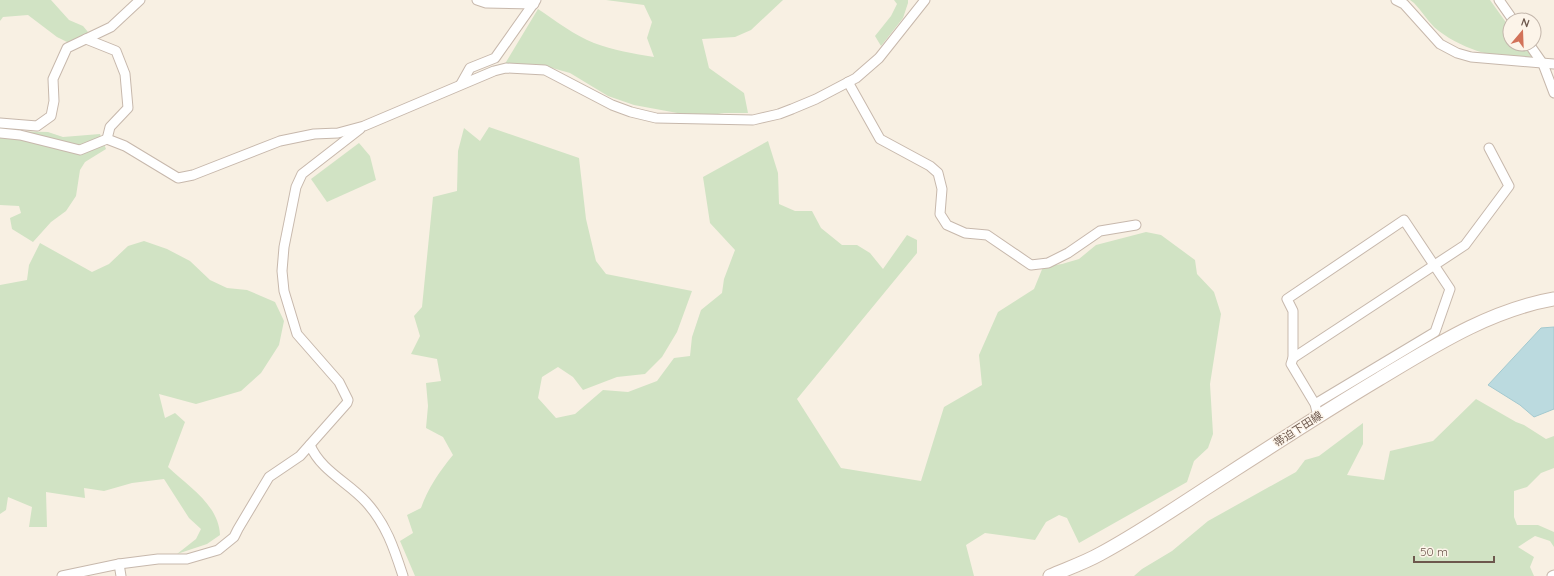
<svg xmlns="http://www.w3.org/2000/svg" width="1554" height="576" font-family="Quicksand,'Noto Sans JP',sans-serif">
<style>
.green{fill:#d1e3c4}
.water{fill:#bbdadf;stroke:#a3c9cf}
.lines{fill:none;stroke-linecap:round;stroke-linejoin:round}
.street-casing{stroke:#c7b8ac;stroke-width:11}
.secondary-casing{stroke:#ccbaac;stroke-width:15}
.street{stroke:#fff;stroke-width:9}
.secondary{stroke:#fff;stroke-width:13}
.labels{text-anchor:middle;stroke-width:3;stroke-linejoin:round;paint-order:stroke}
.street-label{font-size:11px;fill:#6d584d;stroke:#fcf4e9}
</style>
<rect width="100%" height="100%" fill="#f8f0e3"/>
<!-- green -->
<g class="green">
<path d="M 0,0 L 51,0 L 69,20 L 83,26 L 88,32 L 71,44 L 57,37 L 28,15 L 3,17 L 0,21 Z"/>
<path d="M 606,0 L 783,0 L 751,30 L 735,37 L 702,39 L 709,68 L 744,93 L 748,113 L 724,113 L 699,117 L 634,105 L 608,96 L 570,73 L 545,66 L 518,64 L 503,67 L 538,9 C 556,21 574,35 594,43 C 613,50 634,54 654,57 L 647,38 L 652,22 L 644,5 Z"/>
<path d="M 894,0 L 908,0 L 908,3 L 903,18 L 881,46 L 875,36 L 891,16 L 897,4 Z"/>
<path d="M 1410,0 L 1490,0 L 1510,28 L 1510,44 L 1522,44 L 1532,57 L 1526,62 C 1494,57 1459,49 1434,27 C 1427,20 1421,10 1414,3 Z"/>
<path d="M 489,127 L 579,158 L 586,219 L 596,261 L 606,274 L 692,291 L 677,332 L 662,357 L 645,374 L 617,377 L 583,390 L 573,377 L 558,367 L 542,377 L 538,398 L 556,418 L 575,414 L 603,390 L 628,392 L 657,381 L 674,358 L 690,356 L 692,337 L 701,310 L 722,293 L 724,279 L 735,250 L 710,223 L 703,177 L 768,141 L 778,173 L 779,204 L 795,211 L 812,211 L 821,228 L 842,245 L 857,245 L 870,253 L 883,269 L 907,235 L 917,240 L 917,253 L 797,399 L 841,468 L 921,481 L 944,407 L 982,385 L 979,355 L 998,312 L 1034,289 L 1043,267 L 1062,264 L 1079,259 L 1096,245 L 1146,232 L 1161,235 L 1195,260 L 1197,274 L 1214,292 L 1221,314 L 1210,384 L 1213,434 L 1208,448 L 1194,461 L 1187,482 L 1079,543 L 1067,518 L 1059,515 L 1046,522 L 1035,540 L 985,533 L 966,545 L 974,576 L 415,576 L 400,541 L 413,533 L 407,515 L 421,508 C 428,488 439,472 453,455 L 443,437 L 426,428 L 428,406 L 426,383 L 441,381 L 437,359 L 411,354 L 420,336 L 414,316 L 422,307 L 433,197 L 457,191 L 458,151 L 464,128 L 480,141 Z"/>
<path d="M 11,131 L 48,132 L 63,137 L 100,134 L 106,149 L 85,162 L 80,170 L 76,196 L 66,211 L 51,222 L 33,242 L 12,229 L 10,218 L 21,213 L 19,206 L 0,205 L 0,132 Z"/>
<path d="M 359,143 L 370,156 L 376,180 L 327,202 L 311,179 Z"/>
<path d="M 144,241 L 167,249 L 190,261 L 210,280 L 227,288 L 247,290 L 275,302 L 284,321 L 279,345 L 261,373 L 241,391 L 196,404 L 159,394 L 165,418 L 175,413 L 185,422 L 168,467 C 188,486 219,505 220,535 L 207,544 L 177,554 L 196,539 L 201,529 L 189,518 L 164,479 L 132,483 L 104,491 L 84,488 L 85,498 L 46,492 L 47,527 L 29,527 L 32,507 L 8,497 L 6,510 L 0,514 L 0,285 L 27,280 L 29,265 L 40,243 L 92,272 L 109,264 L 128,246 Z"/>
<path d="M 1476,399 L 1516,422 L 1524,425 L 1546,439 L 1554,436 L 1554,468 L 1541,473 L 1527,487 L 1514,491 L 1514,517 L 1517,525 L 1538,525 L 1554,532 L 1554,547 L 1550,541 L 1535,536 L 1518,547 L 1534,557 L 1530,567 L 1534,576 L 1134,576 L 1142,569 L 1172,551 L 1208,521 L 1296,472 L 1305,460 L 1319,456 L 1363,423 L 1363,444 L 1347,475 L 1384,480 L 1390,451 L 1433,441 Z"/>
</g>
<!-- water -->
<path class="water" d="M 1554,327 L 1554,409 L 1534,417 L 1520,405 L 1488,385 L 1541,328 Z"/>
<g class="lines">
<defs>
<g id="street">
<path d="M 477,0 L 486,3 L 534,4"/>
<path d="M 1396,0 L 1404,4 L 1440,44 L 1457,53 L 1471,57 L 1554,64"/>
<path d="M 1499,0 L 1513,20"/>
<path d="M 86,39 L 116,51 L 125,74 L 128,108 L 110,127 L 107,139"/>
<path d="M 1529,44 L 1543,64 L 1554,93"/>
<path d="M 848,82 L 880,139 L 930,166 L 938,173 L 942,189 L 940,214 L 947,225 L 965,233 L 987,235 L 1031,265 L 1048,263 L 1068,253 L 1100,231 L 1136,225"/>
<path d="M 461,84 L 470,68 L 495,58 L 536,0"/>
<path d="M 0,123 L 37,126 L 51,116 L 54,101 L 53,79 L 67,48 L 111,27 L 140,0"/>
<path d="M 0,133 L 20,135 L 80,150 L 107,139 L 125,146 L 178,178 L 193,175 L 280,141 L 314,134 L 338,133 L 364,126 L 494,71 L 506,68 L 545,70 L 612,105 L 631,112 L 656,118 L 753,120 L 779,114 L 792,109 L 816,99 L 856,78 L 879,58 L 925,0"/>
<path d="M 1293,358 L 1465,245 L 1509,186 L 1489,148"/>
<path d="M 1315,404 L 1435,332 L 1450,289 L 1404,220 L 1287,299 L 1293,311 L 1293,358 L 1291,364 L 1315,404 L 1318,416"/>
<path d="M 310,445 C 321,471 348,482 366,502 C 386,524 394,548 403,576"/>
<path d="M 119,564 L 121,576"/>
<path d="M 62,576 L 119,564 L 158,559 L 187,559 L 218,550 L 234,537 L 238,529 L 269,477 L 300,456 L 347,403 L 348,400 L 339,382 L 297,334 L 284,291 L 282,271 L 284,247 L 296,187 L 302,174 L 360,129"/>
<path d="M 1552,576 L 1554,575"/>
</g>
<path id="secondary" d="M 1050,576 C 1066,569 1084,563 1100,554 C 1143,531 1184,502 1225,476 C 1276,443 1327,410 1379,379 C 1434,346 1490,310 1554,299"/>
</defs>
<!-- street casing -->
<use href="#street" class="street-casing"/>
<!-- secondary casing -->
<use href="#secondary" class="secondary-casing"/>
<!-- street -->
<use href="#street" class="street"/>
<!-- secondary -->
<use href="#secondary" class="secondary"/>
</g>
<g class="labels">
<!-- street labels -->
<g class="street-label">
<text transform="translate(1298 429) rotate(-33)" y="4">帯迫下田線</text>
</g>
</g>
<!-- north arrow -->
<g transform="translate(1522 32) rotate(19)"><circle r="19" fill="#fcf4e9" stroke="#c3b6ab"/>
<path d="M0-3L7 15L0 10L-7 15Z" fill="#d27259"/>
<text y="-6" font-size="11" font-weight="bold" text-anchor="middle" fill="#6d584d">N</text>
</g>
<!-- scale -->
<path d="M1414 556v6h80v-6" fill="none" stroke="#6d584d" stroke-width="2"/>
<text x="1420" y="556" font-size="12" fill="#6d584d" stroke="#fcf4e9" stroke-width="3" paint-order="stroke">50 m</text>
</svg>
